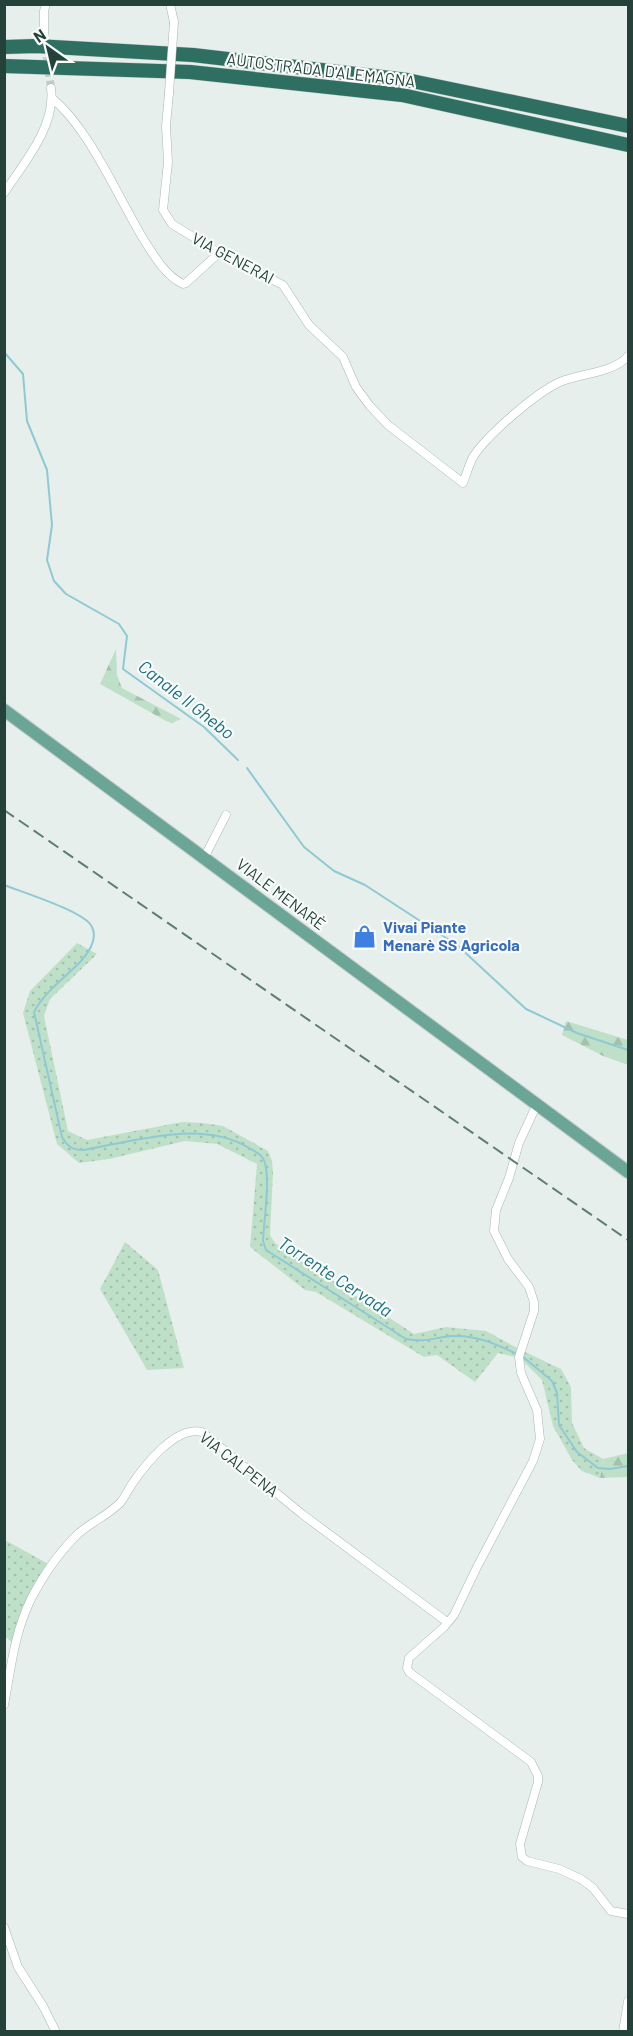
<svg xmlns="http://www.w3.org/2000/svg" width="633" height="2036" font-family="Barlow,sans-serif">
<style>
.grass{fill:url(#grass-dots)}
.forest{fill:url(#forest-firs)}
.lines{fill:none;stroke-linecap:round;stroke-linejoin:round}
.stream{stroke:#8ec9d4;stroke-width:2}
.street-tunnel{stroke:#bfccc8;stroke-width:8;stroke-dasharray:8 4;stroke-linecap:butt}
.street-casing{stroke:#a8b8b2;stroke-width:9}
.primary-casing{stroke:#c2cac8;stroke-width:14}
.highway-casing{stroke:#c2cac8;stroke-width:15}
.street{stroke:#fff;stroke-width:8}
.primary{stroke:#6aa596;stroke-width:12}
.highway{stroke:#2f6f62;stroke-width:14}
.rail{stroke:#5f7d75;stroke-width:2;stroke-dasharray:12 6;stroke-linecap:butt}
.street-bridge-casing{stroke:#a8b8b2;stroke-width:9;stroke-linecap:butt}
.street-bridge{stroke:#fff;stroke-width:8}
.labels{text-anchor:middle;stroke-width:4.5;stroke-linejoin:round;paint-order:stroke}
.street-label{font-size:16px;fill:#24423a;stroke:#f7fbf9}
.shop-label{font-size:16px;font-weight:bold;fill:#366cbe;stroke:#f7fbf9;text-anchor:start}
.water-label{font-size:18px;font-style:italic;fill:#1c6f80;stroke:#f7fbf9}
</style>
<defs>
<pattern id="grass-dots" width="8" height="8" patternUnits="userSpaceOnUse" patternTransform="scale(1.5)"><rect width="8" height="8" fill="#bfe0c8"/><path d="M2 2h.1M6 6h.1" fill="none" stroke="#a4c1ad" stroke-width="1.8" stroke-linecap="round"/></pattern>
<pattern id="forest-firs" width="22" height="20" patternUnits="userSpaceOnUse" patternTransform="scale(1.5)"><rect width="22" height="20" fill="#bfe0c8"/><path d="M5 1l3.5 6h-7zM16 11l3.5 6h-7z" fill="#a4c1ad"/></pattern>
</defs>
<rect width="100%" height="100%" fill="#e6efeb"/>
<!-- grass -->
<g class="grass">
<path d="M 77,943 L 97,954 L 50,999 L 44,1016 L 68,1131 L 87,1140 L 182,1122 L 203,1123 L 223,1126 L 268,1151 L 272,1161 L 273,1172 L 270,1235 L 275,1243 L 414,1334 L 446,1327 L 486,1331 L 521,1350 L 561,1369 L 571,1387 L 572,1423 L 584,1448 L 603,1459 L 600,1478 L 582,1471 L 572,1460 L 553,1426 L 542,1380 L 520,1358 L 498,1353 L 475,1382 L 437,1355 L 424,1357 L 316,1292 L 305,1290 L 250,1247 L 257,1164 L 217,1144 L 185,1141 L 109,1159 L 79,1163 L 57,1144 L 23,1013 L 30,991 Z"/>
<path d="M 125,1242 L 158,1270 L 184,1368 L 147,1370 L 100,1289 Z"/>
<path d="M 5,1540 L 52,1566 L 43,1578 L 14,1643 L 5,1637 Z"/>
</g>
<!-- forest -->
<g class="forest">
<path d="M 116,649 L 117,675 L 122,688 L 181,719 L 172,723 L 166,721 L 100,684 Z"/>
<path d="M 566,1021 L 628,1040 L 628,1065 L 603,1056 L 562,1035 Z"/>
<path d="M 628,1453 L 628,1477 L 600,1478 L 603,1459 Z"/>
</g>
<g class="lines">
<!-- stream -->
<g class="stream">
<path d="M 4,352 L 23,374 L 27,421 L 47,470 L 52,525 L 47,560 L 54,581 L 66,594 L 119,624 L 127,636 L 123,669 L 204,727 L 238,760"/>
<path d="M 247,768 L 304,847 L 334,871 L 365,885 L 457,945 L 526,1009 L 577,1033 L 628,1050"/>
<path d="M 4,885 C 22,892 86,912 92,927 C 98,939 89,952 81,961 C 65,978 45,991 34,1012 L 62,1137 C 68,1147 72,1150 84,1150 C 135,1141 202,1119 249,1148 C 256,1152 263,1155 265,1163 C 270,1182 264,1220 263,1241 L 266,1250 L 406,1339 C 427,1343 434,1337 453,1336 C 476,1335 496,1344 517,1354"/>
<path d="M 522,1356 L 552,1381 L 557,1393 L 559,1425 L 577,1452 L 598,1468 L 610,1469 L 628,1466"/>
</g>
<!-- street-tunnel -->
<path class="street-tunnel" d="M 45,45 L 51,88"/>
<defs>
<g id="street">
<path d="M 170,4 L 174,22"/>
<path d="M 44,34 L 44,11 L 46,4"/>
<path d="M 169,93 L 166,126 L 168,162 L 163,210 L 172,224 L 219,253 L 283,285 L 309,325 L 343,357 L 356,387 L 370,406 L 388,425 L 463,483 C 466,475 469,465 473,457 C 487,435 537,392 560,382 C 581,373 614,373 628,356"/>
<path d="M 52,98 C 91,131 117,196 144,240 C 154,256 166,276 183,284 L 186,283 L 219,253"/>
<path d="M 4,193 C 24,163 56,126 51,88"/>
<path d="M 204,858 L 226,815"/>
<path d="M 537,1104 L 519,1143 L 509,1178 L 496,1210 L 494,1231 L 508,1259 L 529,1287 L 534,1302 L 534,1311 L 519,1357 L 521,1373 L 537,1410 L 540,1439 L 533,1461 L 477,1567 L 454,1615 L 444,1627 L 409,1658 L 407,1668 L 409,1672 L 531,1762 L 538,1776 L 538,1782 L 520,1844 L 522,1857 L 527,1861 L 559,1869 L 581,1879 L 593,1888 L 611,1911 L 628,1914"/>
<path d="M 4,1705 C 11,1668 14,1634 31,1599 C 43,1576 60,1551 79,1533 C 92,1522 108,1515 120,1503 C 125,1497 128,1490 132,1484 C 145,1465 176,1425 202,1432 L 302,1514 L 447,1622"/>
<path d="M 4,1927 L 18,1967 L 43,2006 L 56,2032"/>
<path d="M 623,2032 L 628,2001"/>
</g>
<path id="primary" d="M 4,710 L 628,1172"/>
<g id="highway">
<path d="M 4,47 L 36,46 L 193,55 L 407,80 L 628,126"/>
<path d="M 4,66 L 190,72 L 402,95 L 628,145"/>
</g>
</defs>
<!-- street casing -->
<use href="#street" class="street-casing"/>
<!-- primary casing -->
<use href="#primary" class="primary-casing"/>
<!-- highway casing -->
<use href="#highway" class="highway-casing"/>
<!-- street -->
<use href="#street" class="street"/>
<!-- primary -->
<use href="#primary" class="primary"/>
<!-- highway -->
<use href="#highway" class="highway"/>
<!-- rail -->
<path class="rail" d="M 4,810 L 628,1240"/>
<defs>
<path id="street-bridge" d="M 169,93 L 174,22"/>
</defs>
<!-- street-bridge casing -->
<use href="#street-bridge" class="street-bridge-casing"/>
<!-- street-bridge -->
<use href="#street-bridge" class="street-bridge"/>
</g>
<!-- icons -->
<defs>
<symbol id="shop-bare" viewBox="-9 -9 18 18"><path d="M-5-2.5h2.3a2.7 3.5 0 0 1 5.4 0H5L5.5 6h-11ZM-1.5-2.5h3a1.5 2.3 0 0 0-3 0Z" fill="#3f7fe0" stroke="#f7fbf9" stroke-width="2.5" paint-order="stroke"/></symbol>
</defs>
<g fill-rule="evenodd">
<use href="#shop-bare" x="348" y="920" width="33" height="33"/>
</g>
<g class="labels">
<!-- street labels -->
<g class="street-label">
<text transform="translate(321 70) rotate(7)" y="6">AUTOSTRADA D'ALEMAGNA</text>
<text transform="translate(233 258) rotate(28)" y="6">VIA GENERAI</text>
<text transform="translate(281 894) rotate(37)" y="6">VIALE MENARÈ</text>
<text transform="translate(239 1464) rotate(38)" y="6">VIA CALPENA</text>
</g>
<!-- shop labels -->
<g class="shop-label">
<text x="383" y="933">Vivai Piante<tspan x="383" dy="18">Menarè SS Agricola</tspan></text>
</g>
<!-- water labels -->
<g class="water-label">
<text transform="translate(186 700) rotate(38)" y="6">Canale Il Ghebo</text>
<text transform="translate(335 1277) rotate(33)" y="6">Torrente Cervada</text>
</g>
</g>
<!-- border -->
<rect width="633" height="2036" fill="none" stroke="#24423a" stroke-width="12"/>
<!-- north arrow -->
<g transform="translate(48 48) rotate(326)" stroke="#f7fbf9" stroke-width="4.5" paint-order="stroke">
<path d="M0-4.5L10 22L0 15L-10 22Z" fill="#24423a"/>
<text y="-9" font-size="16" font-weight="bold" text-anchor="middle" fill="#24423a">N</text>
</g>
</svg>
